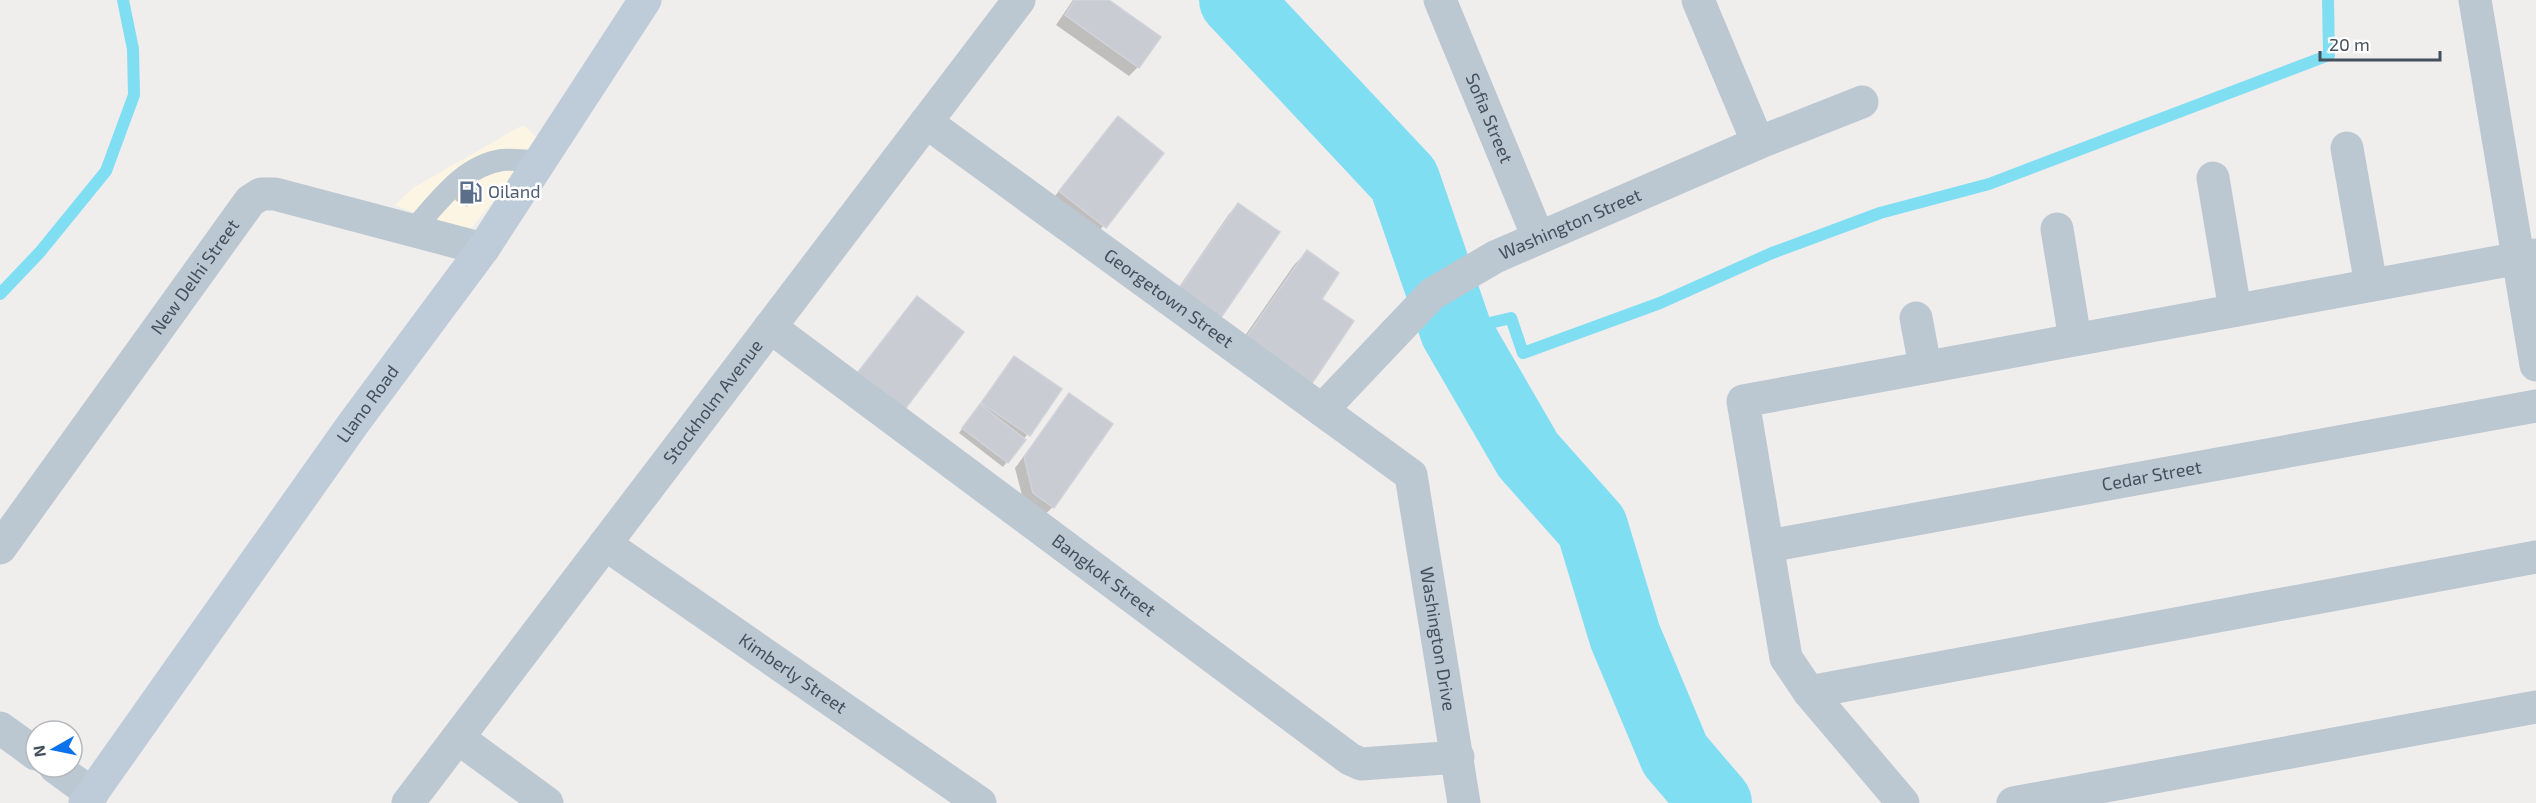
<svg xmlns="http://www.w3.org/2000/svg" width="2536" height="803" font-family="'Exo 2',sans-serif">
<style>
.commercial{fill:#fdf5e3}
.shadow{fill:#0003}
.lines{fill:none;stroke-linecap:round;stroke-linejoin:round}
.stream{stroke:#80def3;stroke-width:12}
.river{stroke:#80def3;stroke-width:72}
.building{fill:#c9ccd2;stroke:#d0d3d9;stroke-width:1.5}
.lane{stroke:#bcc8d1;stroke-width:22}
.street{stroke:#bcc8d1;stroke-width:33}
.secondary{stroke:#becbd8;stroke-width:33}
.labels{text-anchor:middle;stroke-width:5;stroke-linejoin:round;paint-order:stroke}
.street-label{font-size:18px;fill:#44515c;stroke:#fff}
.service-label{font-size:18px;fill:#4e5e75;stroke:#fff;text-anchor:start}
</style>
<rect width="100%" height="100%" fill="#f0eded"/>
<!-- commercial -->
<path class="commercial" d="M 523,125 L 542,142 L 467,233 L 395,205 L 413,188 Z"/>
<!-- shadow -->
<g class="shadow">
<path d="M 1073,0 L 1106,0 L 1138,67 L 1129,76 L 1056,25 Z"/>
<path d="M 1109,128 L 1162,153 L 1095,236 L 1051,201 Z"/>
<path d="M 464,186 L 480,189 L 467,207 L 455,200 Z"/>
<path d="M 1238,205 L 1206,333 L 1166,306 L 1229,214 Z"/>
<path d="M 1307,252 L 1337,273 L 1233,353 L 1294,265 Z"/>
<path d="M 1014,358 L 1060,390 L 1003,467 L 959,433 Z"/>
<path d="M 1069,395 L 1053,507 L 1043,516 L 1024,503 L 1015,468 Z"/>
</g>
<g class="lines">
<!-- stream -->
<g class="stream">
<path d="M 0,294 L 40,252 L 106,171 L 134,95 L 133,49 L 123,0"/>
<path d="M 1456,331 L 1511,318 L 1523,353 L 1660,303 L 1772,253 L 1880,213 L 1989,184 L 2329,55 L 2328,0"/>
</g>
<!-- river -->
<path class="river" d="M 1235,0 L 1404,180 L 1456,331 L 1528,455 L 1592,527 L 1625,636 L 1675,755 L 1716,803"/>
</g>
<!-- building -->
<g class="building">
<path d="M 1075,0 L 1109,0 L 1161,37 L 1139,68 L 1065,15 Z"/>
<path d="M 1118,116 L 1164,153 L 1106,228 L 1059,191 Z"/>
<path d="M 468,179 L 482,188 L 473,203 L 458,195 Z"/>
<path d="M 1238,203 L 1280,232 L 1216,325 L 1174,296 Z"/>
<path d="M 1307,250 L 1339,273 L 1322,299 L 1354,321 L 1311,385 L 1245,339 Z"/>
<path d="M 917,296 L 964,332 L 905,409 L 858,372 Z"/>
<path d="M 1014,356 L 1062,389 L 1030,436 L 981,403 Z"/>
<path d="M 1069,393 L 1113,424 L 1054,508 L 1033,493 L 1024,457 Z"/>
<path d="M 980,404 L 1026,440 L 1008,463 L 962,428 Z"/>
</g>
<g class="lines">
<!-- lane -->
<path class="lane" d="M 412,231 C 438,203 462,166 502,160 C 514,159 528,161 540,161"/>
<!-- street -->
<g class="street">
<path id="s1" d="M 1440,0 L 1538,237"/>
<path d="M 1698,0 L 1758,143"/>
<path d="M 2475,0 L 2536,365"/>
<path id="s2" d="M 926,122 L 1411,475 L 1464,803"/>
<path d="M 2347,148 L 2371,285"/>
<path d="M 2213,178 L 2235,310"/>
<path d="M 2057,229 L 2075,339"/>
<path d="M 1916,318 L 1925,366"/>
<path id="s3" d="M 770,327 L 1350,759 L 1361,764 L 1458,757"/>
<path id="s4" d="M 1322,410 L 1432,294 L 1495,257 L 1758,143 L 1862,102"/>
<path id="s5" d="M 605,544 L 980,803"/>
<path id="s6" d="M 1768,546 L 2536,406"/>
<path id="s7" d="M 0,548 L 250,201 L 261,194 L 275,194 L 483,249"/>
<path d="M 1809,692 L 2536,557"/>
<path d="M 0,728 L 36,754"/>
<path d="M 458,738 L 547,803"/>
<path d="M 55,767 L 92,794"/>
<path id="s8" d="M 408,803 L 1019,0"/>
<path d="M 1903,803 L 1809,692 L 1786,658 L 1743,401 L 2536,255"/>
<path d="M 2013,803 L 2536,707"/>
</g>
<!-- secondary -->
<path class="secondary" id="s9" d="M 85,803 L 353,424 L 483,249 L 645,0"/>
</g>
<!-- icons -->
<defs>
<symbol id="fuel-bare" viewBox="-9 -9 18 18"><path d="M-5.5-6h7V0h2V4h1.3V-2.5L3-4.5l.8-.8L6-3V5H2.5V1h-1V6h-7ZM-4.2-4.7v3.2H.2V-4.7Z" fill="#5c6f8a" stroke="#fff" stroke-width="2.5" paint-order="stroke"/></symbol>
</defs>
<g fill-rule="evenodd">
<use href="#fuel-bare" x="454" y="176" width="33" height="33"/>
</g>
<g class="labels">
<!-- street labels -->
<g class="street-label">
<text dy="6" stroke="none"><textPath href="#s1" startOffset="128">Sofia Street</textPath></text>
<text dy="6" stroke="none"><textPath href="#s4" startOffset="315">Washington Street</textPath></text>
<text dy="6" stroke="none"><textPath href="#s7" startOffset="334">New Delhi Street</textPath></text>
<text dy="6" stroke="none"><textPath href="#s2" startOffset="300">Georgetown Street</textPath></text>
<text dy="6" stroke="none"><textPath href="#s8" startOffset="504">Stockholm Avenue</textPath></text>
<text dy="6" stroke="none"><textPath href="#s9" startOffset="489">Llano Road</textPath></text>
<text dy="6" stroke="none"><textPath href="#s6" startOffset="390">Cedar Street</textPath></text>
<text dy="6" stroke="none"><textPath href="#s3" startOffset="416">Bangkok Street</textPath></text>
<text dy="6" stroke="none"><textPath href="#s2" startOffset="766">Washington Drive</textPath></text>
<text dy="6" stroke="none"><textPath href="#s5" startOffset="228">Kimberly Street</textPath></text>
</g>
<!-- service labels -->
<g class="service-label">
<text x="488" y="198">Oiland</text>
</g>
</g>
<!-- north arrow -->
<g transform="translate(54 749) rotate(261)"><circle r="28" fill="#ffffff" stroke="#b4b9be" stroke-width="1.5"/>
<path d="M0-4.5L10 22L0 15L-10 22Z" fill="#0a72ed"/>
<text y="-9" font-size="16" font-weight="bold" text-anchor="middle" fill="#44515c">N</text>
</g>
<!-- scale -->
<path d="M2320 51v9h120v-9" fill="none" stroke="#44515c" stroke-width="3"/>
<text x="2329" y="51" font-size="18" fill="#44515c" stroke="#ffffff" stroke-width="4.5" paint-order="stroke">20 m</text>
</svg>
